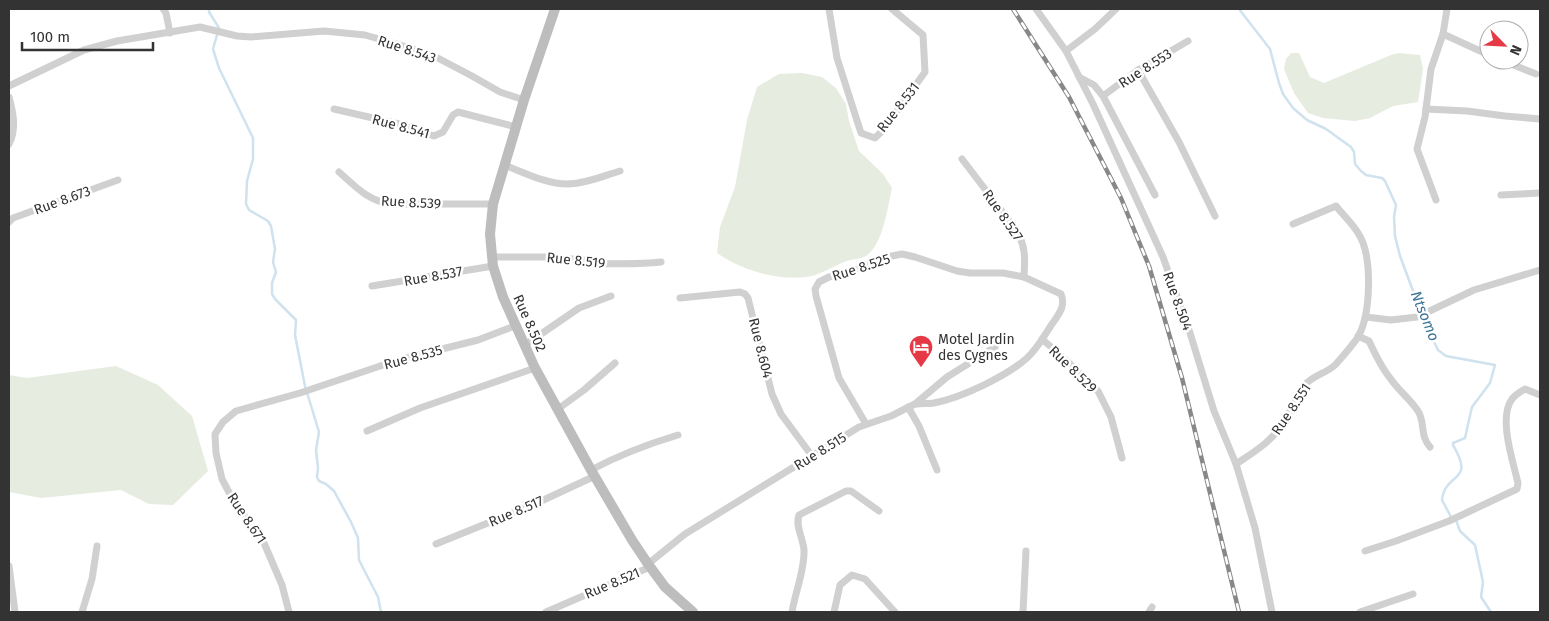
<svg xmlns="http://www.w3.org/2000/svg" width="1549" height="621" font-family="'Fira Sans',sans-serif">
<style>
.green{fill:#e6ecdf}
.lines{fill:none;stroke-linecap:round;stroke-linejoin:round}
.stream{stroke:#cfe2ee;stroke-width:2.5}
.minor{stroke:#d0d0d0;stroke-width:7}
.secondary{stroke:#bdbdbd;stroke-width:10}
.rail-casing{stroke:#888;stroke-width:4.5}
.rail{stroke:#fff;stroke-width:2.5;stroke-dasharray:8;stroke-linecap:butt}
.labels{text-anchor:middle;stroke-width:5;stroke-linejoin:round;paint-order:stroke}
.street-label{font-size:14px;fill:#333;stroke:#fff}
.poi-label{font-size:14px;fill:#333;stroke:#fff;text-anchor:start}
.water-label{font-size:15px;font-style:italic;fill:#3f7597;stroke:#fff}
</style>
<rect width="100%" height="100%" fill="#fff"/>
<!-- green -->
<g class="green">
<path d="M 1291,53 L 1299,53 L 1310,77 L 1324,83 L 1391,55 L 1399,53 L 1420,55 L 1423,69 L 1418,102 L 1393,106 L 1370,118 L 1355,121 L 1323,118 L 1308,113 L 1294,93 L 1284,69 L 1286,59 Z"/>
<path d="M 802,73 L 822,77 L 836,88 L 846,104 L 849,121 L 859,151 L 883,174 L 892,188 C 888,206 883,245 866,256 C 861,259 851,259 844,262 C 834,266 823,273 812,276 C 780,282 743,271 717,253 L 720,227 L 735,187 L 747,120 L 757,87 L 779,74 Z"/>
<path d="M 116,366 L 158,385 L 192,416 L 208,471 L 173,505 L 149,504 L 121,490 L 41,498 L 9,492 L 9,375 L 27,378 Z"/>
</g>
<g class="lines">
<!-- stream -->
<g class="stream">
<path d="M 209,9 L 209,12 L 219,28 L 213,49 L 219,68 L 253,138 L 253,159 L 247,181 L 246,204 L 249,210 L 268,221 L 271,226 L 275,249 L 273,262 L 276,272 L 272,283 L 272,294 L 275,299 L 296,320 L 295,335 L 305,386 L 319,432 L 316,450 L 318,468 L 317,477 L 319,481 L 326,484 L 334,491 L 351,522 L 358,538 L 359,560 L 378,597 L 381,612"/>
<path d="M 1239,9 L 1270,49 L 1279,83 L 1283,94 L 1293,108 L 1307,120 L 1326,129 L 1351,147 L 1354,152 L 1355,164 L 1361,171 L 1366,175 L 1382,178 L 1385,181 L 1396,205 L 1394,217 L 1395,236 L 1400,256 L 1425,323 L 1438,350 L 1446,356 L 1495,365 L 1490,383 L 1472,407 L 1465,438 L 1453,443 L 1453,445 C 1476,484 1445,471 1442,500 L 1451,517"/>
<path d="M 1456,520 L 1460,531 L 1475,545 L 1483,582 L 1481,597 L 1491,612"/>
</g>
<!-- minor -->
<g class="minor">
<path d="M 163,9 L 166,13 L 170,33"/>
<path d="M 829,9 L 837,58 L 861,133 L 875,138 L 884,129 L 925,72 L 923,35 L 892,9"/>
<path d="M 1036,9 L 1066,51 L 1093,104 L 1163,257 L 1190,333 L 1214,411 L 1236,464 L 1255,528 L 1272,612"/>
<path d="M 1447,9 L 1443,34 L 1489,55"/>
<path d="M 1066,51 L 1095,29 L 1116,9"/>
<path d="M 1501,60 L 1536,74"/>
<path d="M 1138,70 L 1179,142 L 1215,216"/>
<path d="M 1079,77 L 1094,85 L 1103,96 L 1155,195"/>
<path d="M 9,86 L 84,50 L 117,41 L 200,27 L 237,36 L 251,37 L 324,31 L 365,35 L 400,45 L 434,56 L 472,76 L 500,92 L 524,100"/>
<path d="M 1103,96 L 1138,70 L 1188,41"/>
<path d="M 9,97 C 13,112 17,129 9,144"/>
<path d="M 334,109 L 399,124 L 434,136 L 443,132 L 453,115 L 458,112 L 516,127"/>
<path d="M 1426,109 L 1467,111 L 1505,116 L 1540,119"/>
<path d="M 962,159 L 1017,231 C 1026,248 1025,258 1024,277"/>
<path d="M 504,165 C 523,172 546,184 567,184 C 585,184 603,176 620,171"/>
<path d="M 339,172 C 356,187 367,200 390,204 L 493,204"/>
<path d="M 1501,195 L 1540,193"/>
<path d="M 1436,200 L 1417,149 L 1425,117 L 1431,69 L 1443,34"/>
<path d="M 9,222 L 13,218 L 118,180"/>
<path d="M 491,257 L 547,257 L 585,260 L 589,264 C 613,263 637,265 661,262"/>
<path d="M 372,286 L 493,266"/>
<path d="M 680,298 L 740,292 L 745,294 L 748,298 L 772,394 L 781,414 L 812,456"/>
<path d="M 1366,317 L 1391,320 L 1417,317 L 1474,290 L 1540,270"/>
<path d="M 1358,336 L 1369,341 C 1375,354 1381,367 1390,378 C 1398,390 1410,399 1418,411 C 1425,421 1420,437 1430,447"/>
<path d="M 1042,339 L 1068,362 L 1098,391 L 1111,417 L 1122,458"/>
<path d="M 525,345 L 579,308 L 611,296"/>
<path d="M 908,407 L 919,426 L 937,470"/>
<path d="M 558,409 L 584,390 L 615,363"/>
<path d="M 866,424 L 839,378 L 816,296 L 815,289 L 819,282 L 829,277 L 853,271 L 887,257 L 902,254 L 915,257 L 957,271 L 970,273 L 1003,273 L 1024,277 L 1061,294 C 1066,306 1059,314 1052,324 C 1044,336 1037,349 1027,358 C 1007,376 961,398 934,403 C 928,404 921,403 915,404"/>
<path d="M 367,431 L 420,408 L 535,368"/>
<path d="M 1236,464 C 1254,452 1273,441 1284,421 C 1292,410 1296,396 1305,385 C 1313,375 1328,373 1336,364 C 1344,355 1352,346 1358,337 C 1371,314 1373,255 1358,233 C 1352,223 1343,215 1336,206 L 1293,224"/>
<path d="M 591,470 C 619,455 648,444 678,435"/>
<path d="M 436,544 L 537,503 L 595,476"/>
<path d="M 1365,551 L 1396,541 L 1449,521 L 1517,489 L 1518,483 C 1513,461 1498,418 1512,399 C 1516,394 1520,392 1525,389 L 1540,395"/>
<path d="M 648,564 L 685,534 L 859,427 L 891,416 L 915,404 L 947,377 L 995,347"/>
<path d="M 9,566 L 15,612"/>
<path d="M 82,612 L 92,579 L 97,546"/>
<path d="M 289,612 L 282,585 L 264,543 L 232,498 L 222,479 L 216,453 L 215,434 L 223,422 L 236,411 L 300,393 L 398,360 L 478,340 L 517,325"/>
<path d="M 546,612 L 650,567"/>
<path d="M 792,612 C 795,593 805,569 804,550 C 803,538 795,526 799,515 L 846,491 L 851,491 L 879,511"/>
<path d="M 834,612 L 840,585 L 852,575 L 865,579 L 895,612"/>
<path d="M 1023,612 L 1026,551"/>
<path d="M 1149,612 L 1152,607"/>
<path d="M 1360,612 L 1413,594"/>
</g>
<!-- secondary -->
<path class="secondary" d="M 555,9 L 524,100 L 493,204 L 490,234 L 493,266 L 503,297 L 535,368 L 591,470 L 632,540 L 648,564 L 665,587 L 693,612"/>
<defs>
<path id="rail" d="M 1013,9 L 1069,97 L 1121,198 L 1149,266 L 1182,378 L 1239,612"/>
</defs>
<!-- rail casing -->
<use href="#rail" class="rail-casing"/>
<!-- rail -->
<use href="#rail" class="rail"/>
</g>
<!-- icons -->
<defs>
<symbol id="hotel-pin" viewBox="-11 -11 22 30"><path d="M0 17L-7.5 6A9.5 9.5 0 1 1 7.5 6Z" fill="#e63946" stroke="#fff"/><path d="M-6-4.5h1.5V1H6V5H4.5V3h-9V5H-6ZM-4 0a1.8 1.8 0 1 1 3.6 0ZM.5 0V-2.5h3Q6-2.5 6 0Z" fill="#fff"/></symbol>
</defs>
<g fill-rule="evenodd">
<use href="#hotel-pin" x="907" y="333" width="28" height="38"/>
</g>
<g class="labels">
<!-- street labels -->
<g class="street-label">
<text transform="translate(407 49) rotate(18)" y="5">Rue 8.543</text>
<text transform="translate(1145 68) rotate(-33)" y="5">Rue 8.553</text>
<text transform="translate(898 107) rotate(-52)" y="5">Rue 8.531</text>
<text transform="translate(401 126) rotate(15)" y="5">Rue 8.541</text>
<text transform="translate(62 200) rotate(-20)" y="5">Rue 8.673</text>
<text transform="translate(411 202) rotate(3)" y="5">Rue 8.539</text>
<text transform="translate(1003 215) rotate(55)" y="5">Rue 8.527</text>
<text transform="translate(576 260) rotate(6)" y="5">Rue 8.519</text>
<text transform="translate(861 267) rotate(-18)" y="5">Rue 8.525</text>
<text transform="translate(433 276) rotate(-10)" y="5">Rue 8.537</text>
<text transform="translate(1178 301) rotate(70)" y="5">Rue 8.504</text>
<text transform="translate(530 323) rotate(66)" y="5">Rue 8.502</text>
<text transform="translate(761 348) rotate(76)" y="5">Rue 8.604</text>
<text transform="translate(413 357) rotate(-15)" y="5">Rue 8.535</text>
<text transform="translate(1073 369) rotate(44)" y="5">Rue 8.529</text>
<text transform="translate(1291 409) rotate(-56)" y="5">Rue 8.551</text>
<text transform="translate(820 451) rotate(-32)" y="5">Rue 8.515</text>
<text transform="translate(516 511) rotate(-23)" y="5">Rue 8.517</text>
<text transform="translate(247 518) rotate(56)" y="5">Rue 8.671</text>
<text transform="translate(612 583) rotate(-23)" y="5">Rue 8.521</text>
</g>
<!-- poi labels -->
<g class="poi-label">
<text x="938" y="344">Motel Jardin<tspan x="938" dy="16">des Cygnes</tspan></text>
</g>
<!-- water labels -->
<g class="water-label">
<text transform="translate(1425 316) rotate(68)" y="5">Ntsomo</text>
</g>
</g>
<!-- border -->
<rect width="1549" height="621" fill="none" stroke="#333333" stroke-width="20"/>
<!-- north arrow -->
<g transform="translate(1504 45) rotate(114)"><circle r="24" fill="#ffffff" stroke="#adadad"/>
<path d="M0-4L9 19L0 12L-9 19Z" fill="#e63946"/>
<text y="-8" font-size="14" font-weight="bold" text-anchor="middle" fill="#333333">N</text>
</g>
<!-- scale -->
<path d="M22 42v8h131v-8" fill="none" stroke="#333333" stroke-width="2.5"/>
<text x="30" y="42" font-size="15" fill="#333333" stroke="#ffffff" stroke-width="4" paint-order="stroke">100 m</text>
</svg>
